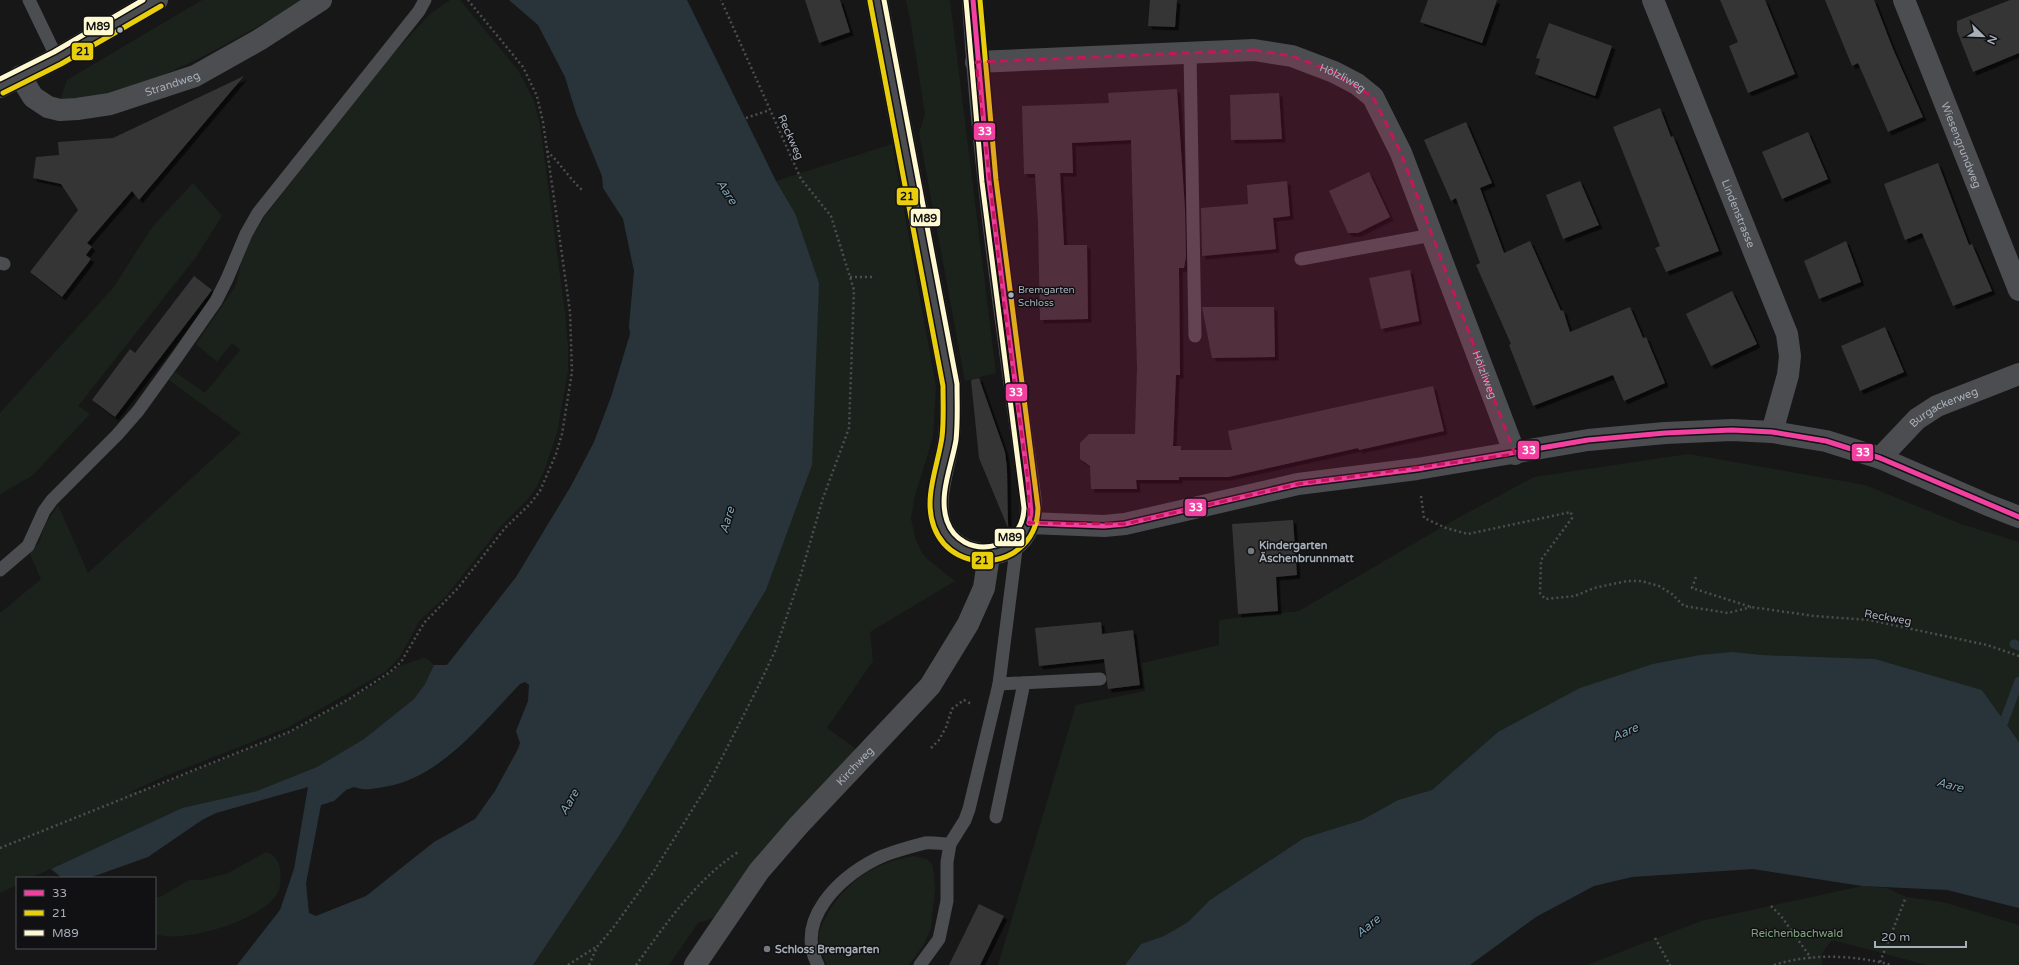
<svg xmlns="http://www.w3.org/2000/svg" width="2019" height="965" font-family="'Varela Round',sans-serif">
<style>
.green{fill:#1b221b}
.water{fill:#29343a;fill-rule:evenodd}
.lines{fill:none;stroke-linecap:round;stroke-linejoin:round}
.stream{stroke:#29343a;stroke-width:9}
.building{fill:#353536;filter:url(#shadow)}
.path{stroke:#4d4e52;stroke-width:2.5;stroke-dasharray:2 3;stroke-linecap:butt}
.lane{stroke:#4b4d50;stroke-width:13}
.street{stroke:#4b4d50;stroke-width:22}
.secondary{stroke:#4a4c4f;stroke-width:22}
.bus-1-casing{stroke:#111113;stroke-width:8}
.bus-2-casing{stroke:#111113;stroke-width:8}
.bus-3-casing{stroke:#111113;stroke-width:8}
.bus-1{stroke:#f240a1;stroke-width:5}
.bus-2{stroke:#e9ce0e;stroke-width:5}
.bus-3{stroke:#fff9d1;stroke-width:5}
.marked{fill:#c2185b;fill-opacity:0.2;stroke:#c2185b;stroke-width:3;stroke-dasharray:8 5;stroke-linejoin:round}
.bus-dot{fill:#a7afb9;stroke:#111113;stroke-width:1.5}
.poi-dot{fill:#757a80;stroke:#111113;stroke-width:1.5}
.labels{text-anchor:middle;stroke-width:3;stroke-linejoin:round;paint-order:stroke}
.bus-label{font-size:10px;fill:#a7afb9;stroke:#111113;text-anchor:start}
.street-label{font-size:11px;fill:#a7afb9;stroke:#111113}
.poi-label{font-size:11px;font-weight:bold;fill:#a7afb9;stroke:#111113;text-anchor:start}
.park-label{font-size:11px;fill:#80a57d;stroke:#111113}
.water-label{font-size:12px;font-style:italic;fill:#7ca3b6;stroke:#111113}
.line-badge{stroke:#111113;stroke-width:1.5}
.badge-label{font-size:11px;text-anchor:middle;font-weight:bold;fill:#fff}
.pale-badge-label{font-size:11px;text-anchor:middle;font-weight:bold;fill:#111}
</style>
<defs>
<filter id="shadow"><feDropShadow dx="3.5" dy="3.5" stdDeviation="0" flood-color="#0009"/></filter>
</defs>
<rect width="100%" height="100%" fill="#171717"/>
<!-- green -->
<g class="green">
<path d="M 202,0 L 304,0 C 241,36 178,75 107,95 C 94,99 78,98 64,100 L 61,98 L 67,80 Z"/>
<path d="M 450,0 L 460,0 L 518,70 L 534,101 L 540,125 L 565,313 L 568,346 L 568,371 L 557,433 L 544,471 L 536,488 L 527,500 L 502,525 L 447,595 L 420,620 L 399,658 L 385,672 L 287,728 L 163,777 L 128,793 L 152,788 L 290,732 L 376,684 L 398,667 L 423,658 L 428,659 L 434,665 L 425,684 L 414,699 L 364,739 L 317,767 L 257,791 L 182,808 L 31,878 L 17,878 L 17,885 L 0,893 L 0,613 L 41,579 L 29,552 L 39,543 L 45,525 L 58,505 L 88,573 L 241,433 L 169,380 L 175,372 L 205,393 L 240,350 L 232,343 L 217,362 L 196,344 L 235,287 C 239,277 239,268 242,259 C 246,244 257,229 265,216 L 387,60 L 429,15 Z"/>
<path d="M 906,0 L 950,0 L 996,373 L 965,381 L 919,133 L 925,114 L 911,24 Z"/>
<path d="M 892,144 L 936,386 L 933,437 L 914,499 L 911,519 L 915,537 L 921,551 L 927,559 L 955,581 L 870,632 L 873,661 L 827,728 L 859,751 L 716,917 L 698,923 L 669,965 L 533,965 L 619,836 L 766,590 L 812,465 L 795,213 L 776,181 Z"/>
<path d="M 193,183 L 222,216 L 196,257 L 78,406 L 90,414 L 32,476 L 0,494 L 0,413 L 113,288 L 153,226 Z"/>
<path d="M 1688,454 L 1865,485 L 1961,524 L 2019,542 L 2019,742 L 1982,690 L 1875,659 L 1762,655 L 1733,652 L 1498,732 L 1432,790 L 1398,800 L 1362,820 L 1304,838 L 1210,900 L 1188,922 L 1164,936 L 1141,944 L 1125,965 L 998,965 L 1076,705 L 1145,691 L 1142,663 L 1219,645 L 1219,620 L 1299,611 L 1456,519 L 1534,477 Z"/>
<path d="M 266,852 C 275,854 279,861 280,870 C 281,879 281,888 276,896 C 257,921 185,944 155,934 L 155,897 L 160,897 L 189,880 L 203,880 L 228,873 Z"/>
<path d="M 915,856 L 927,859 L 933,866 L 935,889 L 931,928 L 923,946 L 909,965 L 827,965 C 823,956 818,946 819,936 C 819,928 824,920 828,913 C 847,880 878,861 915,856 Z"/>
<path d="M 1862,886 L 1887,888 L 1906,897 L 1943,902 L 2019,925 L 2019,965 L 1927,965 L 1832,940 L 1822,953 L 1822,965 L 1587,965 L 1701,921 Z"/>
</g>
<!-- water -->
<g class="water">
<path d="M 509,0 L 687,0 L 776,181 L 795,213 L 819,283 L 812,465 L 766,590 L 619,836 L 533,965 L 237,965 L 280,910 L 294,869 L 308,787 L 216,813 L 202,820 L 148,857 L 92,877 L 62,878 L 51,869 L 182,808 L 257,791 L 317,767 L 364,739 L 414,699 L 425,684 L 434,665 L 447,665 L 516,577 L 571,486 L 594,442 L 611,397 L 630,334 L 629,326 L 634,271 L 623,219 L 603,188 L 602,176 L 576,113 L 565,77 L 538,25 ZM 525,682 L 529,685 L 528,701 L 516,731 L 520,743 L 518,749 L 495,791 L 475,819 L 434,842 L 366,896 L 316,916 L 309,913 L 306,883 L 321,805 L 334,801 L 346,790 L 354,787 C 365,791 373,789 384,787 C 441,778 482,723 520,684 Z"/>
<path d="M 1733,652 L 1762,655 L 1875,659 L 1982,690 L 2019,742 L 2019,908 L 1947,890 L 1862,886 L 1753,869 L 1632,877 L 1594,886 L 1536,917 L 1470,965 L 1125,965 L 1141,944 L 1164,936 L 1188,922 L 1210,900 L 1304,838 L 1362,820 L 1398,800 L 1432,790 L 1498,732 L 1580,688 L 1653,664 L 1700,655 Z"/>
</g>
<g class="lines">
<!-- stream -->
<g class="stream">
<path d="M 2014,644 L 2019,646"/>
<path d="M 2000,732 L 2019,681"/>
</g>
</g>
<!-- building -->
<g class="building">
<path d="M 805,0 L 840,0 L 850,32 L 819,43 Z"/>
<path d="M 1150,0 L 1177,0 L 1175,27 L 1148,26 Z"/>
<path d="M 1428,0 L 1497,0 L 1482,43 L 1420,22 Z"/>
<path d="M 1720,0 L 1765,0 L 1795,74 L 1748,93 L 1729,46 L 1738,42 Z"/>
<path d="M 1825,0 L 1874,0 L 1893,49 L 1923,117 L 1888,132 L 1858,63 L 1852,66 Z"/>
<path d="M 2010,0 L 2019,0 L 2019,53 L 1973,72 L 1957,31 L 1957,21 Z"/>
<path d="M 1549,23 L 1612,46 L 1595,96 L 1535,74 L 1540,59 L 1536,58 Z"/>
<path d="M 244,76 L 139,200 L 132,191 L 87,243 L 92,247 L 86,255 L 91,259 L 62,297 L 30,272 L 78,210 L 61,184 L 33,178 L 36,157 L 59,155 L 58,142 L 113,138 Z"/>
<path d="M 1177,89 L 1185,210 L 1186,257 L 1184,268 L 1179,268 L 1180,375 L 1176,375 L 1173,446 L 1181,446 L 1181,450 L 1232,450 L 1228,431 L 1433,386 L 1444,431 L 1359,450 L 1358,448 L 1228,477 L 1179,477 L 1179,480 L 1136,480 L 1137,489 L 1091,489 L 1090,466 L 1080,459 L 1080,443 L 1089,434 L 1135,434 L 1137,368 L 1131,140 L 1072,143 L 1073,173 L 1060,173 L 1064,245 L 1087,245 L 1088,319 L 1040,320 L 1038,223 L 1035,174 L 1024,174 L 1022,106 L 1109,103 L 1108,93 Z"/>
<path d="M 1279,93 L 1282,139 L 1231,140 L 1230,95 Z"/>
<path d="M 1660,108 L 1671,137 L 1673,136 L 1719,251 L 1666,272 L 1655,248 L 1660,246 L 1613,127 Z"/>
<path d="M 1466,122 L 1492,183 L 1480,188 L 1504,253 L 1530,241 L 1561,311 L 1563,310 L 1570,332 L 1630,307 L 1643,338 L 1646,337 L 1665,383 L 1624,401 L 1613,375 L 1533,406 L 1509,345 L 1511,344 L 1476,265 L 1480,263 L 1456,198 L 1451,201 L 1424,140 Z"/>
<path d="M 1808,132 L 1828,179 L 1782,199 L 1762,152 Z"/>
<path d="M 1938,163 L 1969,245 L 1972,244 L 1992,291 L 1953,306 L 1922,233 L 1905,240 L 1884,184 Z"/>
<path d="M 1369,172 L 1390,217 L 1358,233 L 1348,233 L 1329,191 Z"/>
<path d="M 1287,181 L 1290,216 L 1273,218 L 1276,249 L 1202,256 L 1201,208 L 1248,204 L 1247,185 Z"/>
<path d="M 1580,181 L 1599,225 L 1563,239 L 1546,195 Z"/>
<path d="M 1846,241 L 1861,282 L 1819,299 L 1804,261 Z"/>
<path d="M 1410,270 L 1419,321 L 1381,329 L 1369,278 Z"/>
<path d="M 194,276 L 212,290 L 115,417 L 92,400 L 130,349 L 135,353 Z"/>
<path d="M 1732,291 L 1757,344 L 1711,366 L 1686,314 Z"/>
<path d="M 1202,307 L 1274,307 L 1275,357 L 1212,358 Z"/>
<path d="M 1885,327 L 1904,372 L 1860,391 L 1841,346 Z"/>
<path d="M 979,378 L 1005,452 L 1007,468 L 1008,528 L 979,458 L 971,380 Z"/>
<path d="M 1293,520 L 1297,575 L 1276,577 L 1278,611 L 1238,614 L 1232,524 Z"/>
<path d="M 1101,622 L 1102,634 L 1133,630 L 1140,685 L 1108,689 L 1104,659 L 1039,666 L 1035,628 Z"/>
<path d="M 979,904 L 1004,916 L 980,965 L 949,965 Z"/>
</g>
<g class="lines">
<!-- path -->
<g class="path">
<path d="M 746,118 L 770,110"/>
<path d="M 547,151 C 561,164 569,178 583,191"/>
<path d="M 850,277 L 872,277 L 873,274"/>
<path d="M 1421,496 L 1424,518 L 1446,528 L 1468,534 L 1571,512 L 1572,518 L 1541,560 L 1540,593 L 1545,599 L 1575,596 L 1594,588 L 1627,581 L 1641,581 L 1659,586 L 1672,594 L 1684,606 L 1728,613 L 1751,607"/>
<path d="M 1696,577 L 1692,588 L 1751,607 L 1814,616 L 1869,620 L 1987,645 L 2019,656"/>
<path d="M 931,748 L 939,740 L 946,727 L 952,709 L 964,700 L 971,704"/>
<path d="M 0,848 L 289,732 L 349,699 L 390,672 L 401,662 L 424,623 L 458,588 L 505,528 L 530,504 L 540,491 L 556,454 L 562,434 L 572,372 L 570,312 L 556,212 L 543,122 L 537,96 L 523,67 L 468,0"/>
<path d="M 1771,906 L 1781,916 L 1811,958"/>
<path d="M 1655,938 L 1670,965"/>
<path d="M 1880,962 L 1906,897"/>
<path d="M 568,965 L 596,947"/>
<path d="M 589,965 L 597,947 L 613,928 L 652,874 L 709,783 L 758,687 L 775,651 L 801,574 L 823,498 L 849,428 L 854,290 L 831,216 L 801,179 L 721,0"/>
<path d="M 636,965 C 666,924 695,881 738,852"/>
<path d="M 1774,965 C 1812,953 1854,955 1892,965"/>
</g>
<!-- lane -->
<g class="lane">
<path d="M 29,0 L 57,58"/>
<path d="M 1190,53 L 1195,336"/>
<path d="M 1301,259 L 1432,235"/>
<path d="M 0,263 L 4,264"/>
<path d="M 0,570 L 28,546 L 44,511 L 52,500 L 117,435 L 138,411 L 177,357 L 216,301 L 227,279 L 246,234 L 258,213 L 419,11 L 425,0"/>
<path d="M 999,684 L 1100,679"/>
<path d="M 996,817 L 1024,683"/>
<path d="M 818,965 C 794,920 839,878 876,859 C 890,852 910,847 925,843 C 933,842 942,844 950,844"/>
<path d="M 920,965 L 939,939 L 947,901 L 947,862 L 950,844 L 965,820 L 969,809 L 999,684 L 1017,542"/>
</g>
<!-- street -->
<g class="street">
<path id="s1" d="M 1653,0 L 1787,334 L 1790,356 L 1788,375 L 1772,432"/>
<path id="s2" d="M 1904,0 L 2019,290"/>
<path id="s3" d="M 976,62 L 1254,50 L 1292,56 L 1334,72 L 1357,84 L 1373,97 L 1401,153 L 1515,454"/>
<path id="s4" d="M 20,76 L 33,97 L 48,107 L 60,110 L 77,109 L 110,104 L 195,76 L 259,40 L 321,0"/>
<path id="s5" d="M 1880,458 L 1917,419 L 1937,406 L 2019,374"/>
<path id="s6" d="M 695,965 L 759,871 L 798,826 L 930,686 L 968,624 L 984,588 L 989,555"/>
</g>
<!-- secondary -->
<g class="secondary">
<path d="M 877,0 L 950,385 C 950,403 951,420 949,437 C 946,465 931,498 941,525 C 956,563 1016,565 1029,524 C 1033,511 1030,495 1028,481 C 1006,322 982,161 973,0"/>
<path d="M 0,87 L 57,58 L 157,0"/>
<path d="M 1029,523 L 1104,526 L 1125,524 L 1298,484 L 1417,469 L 1588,440 L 1665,433 L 1732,430 L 1772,432 L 1826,441 L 1880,458 L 1988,505 L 2019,517"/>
</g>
<defs>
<g id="bus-1">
<path d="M 973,0 L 989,181 L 1028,481 L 1031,512 L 1029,523"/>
<path d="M 1029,523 L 1104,526 L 1125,524 L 1298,484 L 1417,469 L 1588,440 L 1665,433 L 1732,430 L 1772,432 L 1826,441 L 1880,458 L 2019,517"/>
</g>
<g id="bus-2">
<path d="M 870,1 L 943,386 C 943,403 944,420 942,437 C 938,466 923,498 934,527 C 954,580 1037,569 1038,508 L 996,180 L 980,0"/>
<path d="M 3,93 L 61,64 L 161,6"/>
</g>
<g id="bus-3">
<path d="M 884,0 L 957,384 C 957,403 958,421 956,440 C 952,465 938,495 947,521 C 961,561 1023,553 1024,508 L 982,182 L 966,0"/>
<path d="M 0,79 L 54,52 L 143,0"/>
</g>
</defs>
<!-- bus-1 casing -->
<use href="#bus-1" class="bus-1-casing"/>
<!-- bus-2 casing -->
<use href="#bus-2" class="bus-2-casing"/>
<!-- bus-3 casing -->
<use href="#bus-3" class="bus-3-casing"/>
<!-- bus-1 -->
<use href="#bus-1" class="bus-1"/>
<!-- bus-2 -->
<use href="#bus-2" class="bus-2"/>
<!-- bus-3 -->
<use href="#bus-3" class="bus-3"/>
</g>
<!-- marked area -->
<path class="marked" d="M 1254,50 L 1292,56 L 1334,72 L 1373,97 L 1401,153 L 1515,454 L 1298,484 L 1125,524 L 1029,523 L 1028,481 L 1003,297 L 976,62 Z"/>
<!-- markers -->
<g class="bus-dot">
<circle cx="120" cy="30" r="3.5"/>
<circle cx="1011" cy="295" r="3.5"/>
</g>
<g class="poi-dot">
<circle cx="1251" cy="551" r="4"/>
<circle cx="767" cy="949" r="4"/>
</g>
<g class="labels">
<!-- bus labels -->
<g class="bus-label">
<text x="1018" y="293">Bremgarten<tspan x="1018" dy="13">Schloss</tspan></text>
</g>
<!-- street labels -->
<g class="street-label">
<text dy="4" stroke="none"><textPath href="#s3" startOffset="372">Hölzliweg</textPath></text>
<text dy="4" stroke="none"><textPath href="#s4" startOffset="171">Strandweg</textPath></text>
<text transform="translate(791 137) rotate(66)" y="4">Reckweg</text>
<text dy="4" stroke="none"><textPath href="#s2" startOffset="156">Wiesengrundweg</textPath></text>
<text dy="4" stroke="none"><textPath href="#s1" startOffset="230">Lindenstrasse</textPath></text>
<text dy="4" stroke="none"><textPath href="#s3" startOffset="708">Hölzliweg</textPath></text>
<text dy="4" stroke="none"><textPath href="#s5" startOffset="83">Burgackerweg</textPath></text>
<text transform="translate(1888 617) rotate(10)" y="4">Reckweg</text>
<text dy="4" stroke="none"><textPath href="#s6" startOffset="256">Kirchweg</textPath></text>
</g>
<!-- poi labels -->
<g class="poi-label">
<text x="1259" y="549">Kindergarten<tspan x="1259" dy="13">Äschenbrunnmatt</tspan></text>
<text x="775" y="953">Schloss Bremgarten</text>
</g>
<!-- park labels -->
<g class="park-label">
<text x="1797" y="937">Reichenbachwald</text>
</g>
<!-- water labels -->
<g class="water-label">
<text transform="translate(727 192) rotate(57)" y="4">Aare</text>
<text transform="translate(727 520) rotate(-74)" y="4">Aare</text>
<text transform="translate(1625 732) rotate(-23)" y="4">Aare</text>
<text transform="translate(1950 785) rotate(15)" y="4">Aare</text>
<text transform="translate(569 802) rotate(-60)" y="4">Aare</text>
<text transform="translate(1368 926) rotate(-40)" y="4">Aare</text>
</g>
</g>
<g class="line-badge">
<rect x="83" y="16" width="31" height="20" rx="4" fill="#fff9d1"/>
<rect x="71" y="42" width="23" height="19" rx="4" fill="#e9ce0e"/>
<rect x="973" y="122" width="23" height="19" rx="4" fill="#f240a1"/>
<rect x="896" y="187" width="23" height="19" rx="4" fill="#e9ce0e"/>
<rect x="910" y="208" width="31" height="19" rx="4" fill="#fff9d1"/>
<rect x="1005" y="383" width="23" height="19" rx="4" fill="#f240a1"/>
<rect x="1517" y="440" width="23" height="20" rx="4" fill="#f240a1"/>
<rect x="1851" y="443" width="23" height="19" rx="4" fill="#f240a1"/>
<rect x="1184" y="498" width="23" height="19" rx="4" fill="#f240a1"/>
<rect x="994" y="528" width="31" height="19" rx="4" fill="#fff9d1"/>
<rect x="971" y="551" width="23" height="19" rx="4" fill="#e9ce0e"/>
</g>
<g class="badge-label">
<text x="985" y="135">33</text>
<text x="1016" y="396">33</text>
<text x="1529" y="454">33</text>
<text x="1863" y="456">33</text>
<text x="1196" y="511">33</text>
</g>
<g class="pale-badge-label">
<text x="98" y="30">M89</text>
<text x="83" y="55">21</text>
<text x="907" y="200">21</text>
<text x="925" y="222">M89</text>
<text x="1010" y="541">M89</text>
<text x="982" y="564">21</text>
</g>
<!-- legend -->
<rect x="16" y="877" width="140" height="72" fill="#111113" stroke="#4d5055"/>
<rect x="24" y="890" width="20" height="6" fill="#f240a1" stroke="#4d5055"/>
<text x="52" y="897" font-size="12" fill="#a7afb9">33</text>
<rect x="24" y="910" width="20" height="6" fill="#e9ce0e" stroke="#4d5055"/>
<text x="52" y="917" font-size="12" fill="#a7afb9">21</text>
<rect x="24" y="930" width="20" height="6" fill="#fff9d1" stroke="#4d5055"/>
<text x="52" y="937" font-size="12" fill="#a7afb9">M89</text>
<!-- north arrow -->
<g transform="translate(1983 36) rotate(113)" stroke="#111113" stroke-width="3" paint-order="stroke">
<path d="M0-3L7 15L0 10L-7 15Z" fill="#a7afb9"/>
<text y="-6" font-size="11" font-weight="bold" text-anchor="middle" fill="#a7afb9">N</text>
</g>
<!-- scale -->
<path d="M1875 941v6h91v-6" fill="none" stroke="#a7afb9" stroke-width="2"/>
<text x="1881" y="941" font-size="12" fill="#a7afb9" stroke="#111113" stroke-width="3" paint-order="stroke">20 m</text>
</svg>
